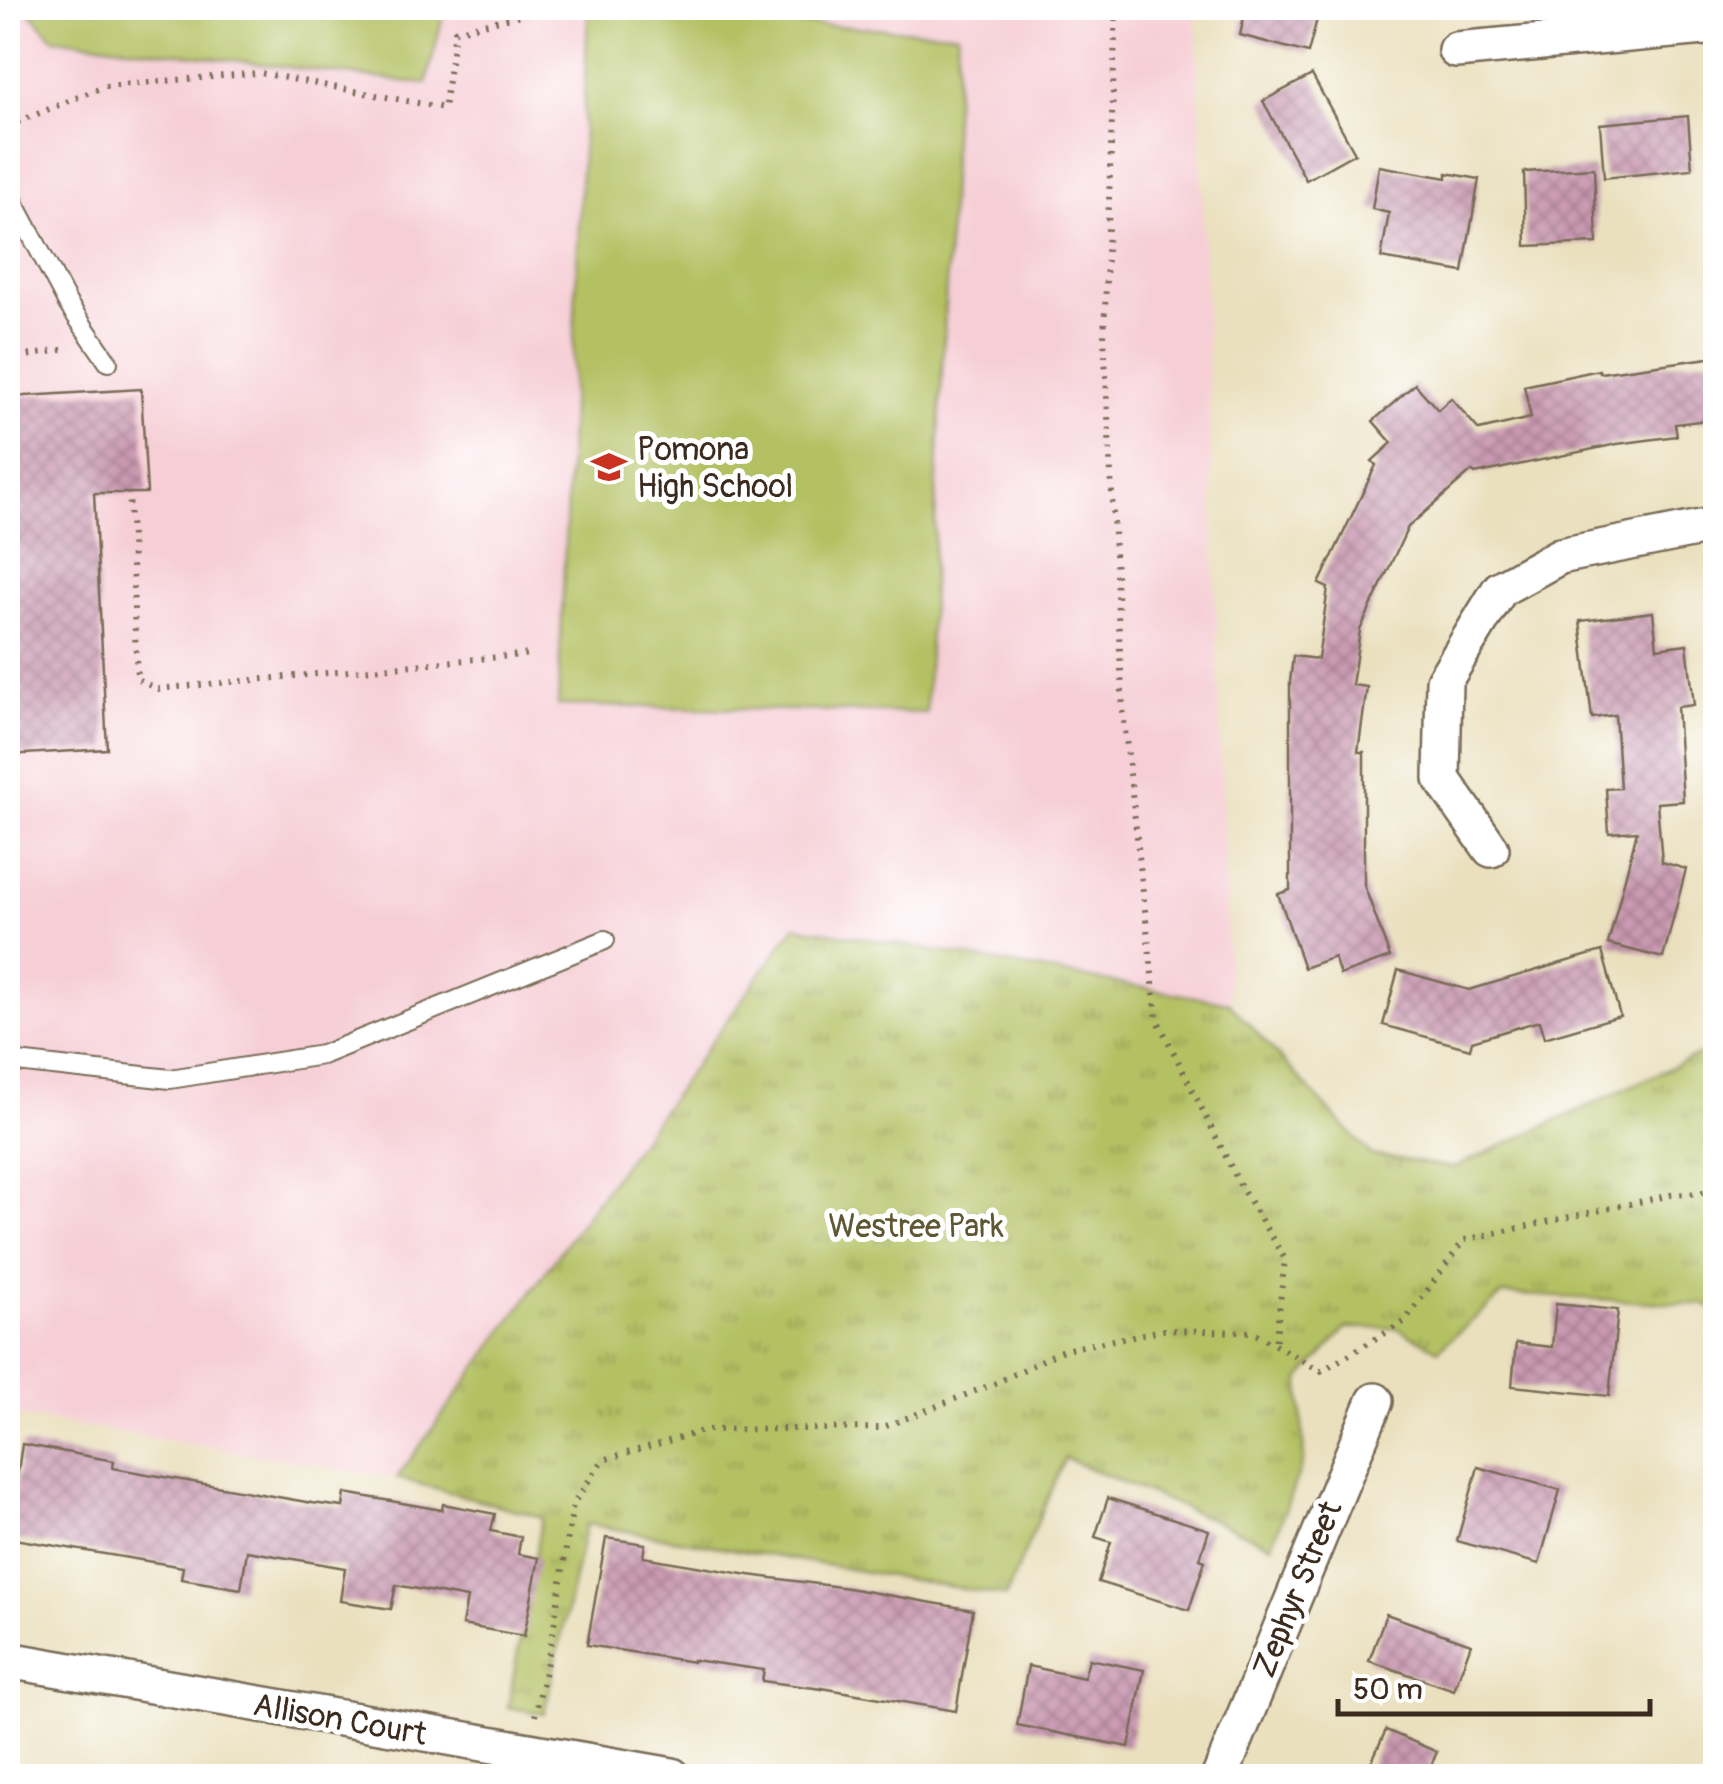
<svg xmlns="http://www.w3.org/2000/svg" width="1723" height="1784" font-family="Pangolin,sans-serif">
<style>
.built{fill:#f6cfd6}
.grass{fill:url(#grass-tufts);stroke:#787640;stroke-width:2.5}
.pitch{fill:#b4c163;stroke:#787640;stroke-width:2.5}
.building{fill:url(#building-cross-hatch)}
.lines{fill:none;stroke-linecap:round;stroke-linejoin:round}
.lane-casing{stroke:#786a56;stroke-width:22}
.street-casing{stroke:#786a56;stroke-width:40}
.path{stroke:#786a56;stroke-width:6;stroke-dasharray:2.5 8;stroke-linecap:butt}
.lane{stroke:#fff;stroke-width:18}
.street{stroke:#fff;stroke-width:35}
.labels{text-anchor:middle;stroke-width:10;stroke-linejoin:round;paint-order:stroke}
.poi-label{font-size:32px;fill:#3b2a1e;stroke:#fff;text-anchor:start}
.park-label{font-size:32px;fill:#5f5733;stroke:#fff}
.street-label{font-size:32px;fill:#3b2a1e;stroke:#fff}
</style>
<defs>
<pattern id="grass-tufts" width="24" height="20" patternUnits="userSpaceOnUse" patternTransform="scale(2.5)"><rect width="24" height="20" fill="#b4c163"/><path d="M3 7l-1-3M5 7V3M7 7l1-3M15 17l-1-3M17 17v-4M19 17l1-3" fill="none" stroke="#949d51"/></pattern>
<pattern id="building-cross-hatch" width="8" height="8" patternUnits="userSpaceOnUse" patternTransform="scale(2.5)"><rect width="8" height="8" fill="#ca9ab2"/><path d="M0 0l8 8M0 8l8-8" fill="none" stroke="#a57e90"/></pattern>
</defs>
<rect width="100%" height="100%" fill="#fff"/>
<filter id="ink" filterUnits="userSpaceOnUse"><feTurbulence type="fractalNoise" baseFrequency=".01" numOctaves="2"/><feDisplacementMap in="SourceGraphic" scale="20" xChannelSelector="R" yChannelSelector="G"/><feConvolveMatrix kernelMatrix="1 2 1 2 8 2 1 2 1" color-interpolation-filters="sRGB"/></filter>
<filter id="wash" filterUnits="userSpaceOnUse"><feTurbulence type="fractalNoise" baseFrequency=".0048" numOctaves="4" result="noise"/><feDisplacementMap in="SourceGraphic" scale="40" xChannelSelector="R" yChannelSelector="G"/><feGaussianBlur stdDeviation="2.25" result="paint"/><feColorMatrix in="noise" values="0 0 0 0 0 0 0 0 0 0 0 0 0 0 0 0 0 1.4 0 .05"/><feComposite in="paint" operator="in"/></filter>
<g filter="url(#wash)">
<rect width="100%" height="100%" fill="#eae0be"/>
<!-- built -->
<path class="built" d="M 8,8 L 1196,8 L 1229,1003 L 795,926 L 397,1478 L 8,1414 Z"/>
<!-- grass -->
<path class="grass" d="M 795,926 L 1229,1003 L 1371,1155 L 1454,1168 L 1715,1047 L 1715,1310 L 1706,1305 L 1503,1294 L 1438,1350 L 1397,1328 L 1346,1328 L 1300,1380 L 1304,1459 L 1272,1545 L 1065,1458 L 1006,1596 L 586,1524 L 544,1714 L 508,1707 L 542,1517 L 397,1478 Z"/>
<!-- pitch -->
<g class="pitch">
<path d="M 28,8 L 445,8 L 426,84 L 53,38 L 28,10 Z"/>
<path d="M 588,12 L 958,33 L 926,713 L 558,705 Z"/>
</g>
<g id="blocks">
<!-- building -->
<g class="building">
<path d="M 1246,8 L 1320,8 L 1308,53 L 1240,35 Z"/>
<path d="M 1312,75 L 1355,153 L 1306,180 L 1263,101 Z"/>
<path d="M 1688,116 L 1692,169 L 1604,178 L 1600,124 Z"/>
<path d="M 1379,166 L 1447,178 L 1447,173 L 1479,179 L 1463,272 L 1381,258 L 1389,213 L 1372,209 Z"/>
<path d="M 1594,168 L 1597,243 L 1526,246 L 1524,172 Z"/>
<path d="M 1716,357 L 1716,419 L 1675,424 L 1677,436 L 1617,444 L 1475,474 L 1472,471 L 1408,527 L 1360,630 L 1352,685 L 1367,687 L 1358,752 L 1364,752 L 1364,885 L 1390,957 L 1340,975 L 1334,957 L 1304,968 L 1278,894 L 1290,890 L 1290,682 L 1293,656 L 1318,659 L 1328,588 L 1319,584 L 1376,465 L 1372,461 L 1392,443 L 1373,421 L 1415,384 L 1438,410 L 1451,398 L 1479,430 L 1531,418 L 1524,386 L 1599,370 L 1600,373 Z"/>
<path d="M 141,389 L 147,493 L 94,493 L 107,749 L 8,755 L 8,397 Z"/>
<path d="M 1653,612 L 1657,648 L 1687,644 L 1694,705 L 1677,707 L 1683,801 L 1657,803 L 1662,862 L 1686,869 L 1663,958 L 1608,944 L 1637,831 L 1609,833 L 1606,789 L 1620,788 L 1615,715 L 1592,718 L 1580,621 Z"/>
<path d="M 1602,951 L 1620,1016 L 1544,1038 L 1539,1021 L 1472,1041 L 1470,1049 L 1383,1025 L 1398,970 L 1469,990 Z"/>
<path d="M 1556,1304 L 1618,1310 L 1609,1396 L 1512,1386 L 1516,1343 L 1552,1347 Z"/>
<path d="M 22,1444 L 114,1461 L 113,1468 L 312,1503 L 343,1507 L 345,1493 L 442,1510 L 443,1504 L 495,1514 L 491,1531 L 521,1537 L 518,1554 L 539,1558 L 524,1636 L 462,1625 L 467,1598 L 396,1585 L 391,1609 L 340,1601 L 345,1568 L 247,1551 L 241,1589 L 181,1579 L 183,1567 L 8,1538 Z"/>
<path d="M 1478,1467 L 1560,1490 L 1539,1564 L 1457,1541 Z"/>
<path d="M 1108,1498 L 1209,1530 L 1200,1559 L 1205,1561 L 1189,1610 L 1098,1582 L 1111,1542 L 1095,1537 Z"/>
<path d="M 606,1538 L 645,1544 L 643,1557 L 749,1575 L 848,1588 L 973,1610 L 956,1711 L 822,1688 L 822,1689 L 762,1681 L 764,1670 L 693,1660 L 693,1662 L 587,1645 Z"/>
<path d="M 1386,1614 L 1471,1644 L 1454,1690 L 1369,1661 Z"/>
<path d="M 1089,1659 L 1144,1670 L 1129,1747 L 1017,1725 L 1028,1666 L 1084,1678 Z"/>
<path d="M 1386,1730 L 1437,1752 L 1426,1776 L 1365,1776 Z"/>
</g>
</g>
</g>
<g filter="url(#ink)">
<use href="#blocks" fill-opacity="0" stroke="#786a56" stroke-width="2.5"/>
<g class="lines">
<defs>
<g id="lane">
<path d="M 8,191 L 68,304 L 108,362"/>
<path d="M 8,1061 L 170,1079 L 322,1055 L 605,940"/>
</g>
<g id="street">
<path d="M 1456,50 L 1716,26"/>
<path d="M 1491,849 L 1442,779 L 1444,681 L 1500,589 L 1560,556 L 1716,525"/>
<path d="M 8,1660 L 672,1776"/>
<path d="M 1220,1776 L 1375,1401"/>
</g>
</defs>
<!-- lane casing -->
<use href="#lane" class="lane-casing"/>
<!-- street casing -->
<use href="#street" class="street-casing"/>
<!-- path -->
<g class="path">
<path d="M 1116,8 L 1104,337 L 1123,711 L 1157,1019 L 1242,1189 L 1285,1259 L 1275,1346"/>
<path d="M 8,126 L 105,86 L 260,73 L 444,108 L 455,31 L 537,11 L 539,8"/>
<path d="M 8,359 L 67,349"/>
<path d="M 129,492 L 137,679 L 157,689 L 531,654"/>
<path d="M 535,1716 L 552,1639 L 573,1504 L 603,1460 L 706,1430 L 881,1428 L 996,1383 L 1063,1350 L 1163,1330 L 1252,1332 L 1321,1371 L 1404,1322 L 1464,1240 L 1671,1195 L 1716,1192"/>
</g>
<!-- lane -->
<use href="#lane" class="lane"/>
<!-- street -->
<use href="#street" class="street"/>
</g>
</g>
<!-- icons -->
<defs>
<symbol id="school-bare" viewBox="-9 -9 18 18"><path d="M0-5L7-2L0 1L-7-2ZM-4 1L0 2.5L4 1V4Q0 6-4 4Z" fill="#c8321e" stroke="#fff" stroke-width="2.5" paint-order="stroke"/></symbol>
</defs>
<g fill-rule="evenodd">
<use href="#school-bare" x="584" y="442" width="50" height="50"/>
</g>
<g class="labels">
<!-- poi labels -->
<g class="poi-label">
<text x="637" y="460">Pomona<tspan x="637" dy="37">High School</tspan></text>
</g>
<!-- park labels -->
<g class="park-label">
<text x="916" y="1237">Westree Park</text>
</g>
<!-- street labels -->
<g class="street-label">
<text transform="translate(1297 1589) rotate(-68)" y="11">Zephyr Street</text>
<text transform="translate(340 1719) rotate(10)" y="11">Allison Court</text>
</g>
</g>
<!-- margin -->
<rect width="1723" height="1784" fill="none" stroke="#fff" stroke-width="40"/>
<!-- scale -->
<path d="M1338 1699v15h312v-15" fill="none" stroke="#3b2a1e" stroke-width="5"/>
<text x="1353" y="1699" font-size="30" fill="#3b2a1e" stroke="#ffffff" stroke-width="8" paint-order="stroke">50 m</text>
</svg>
